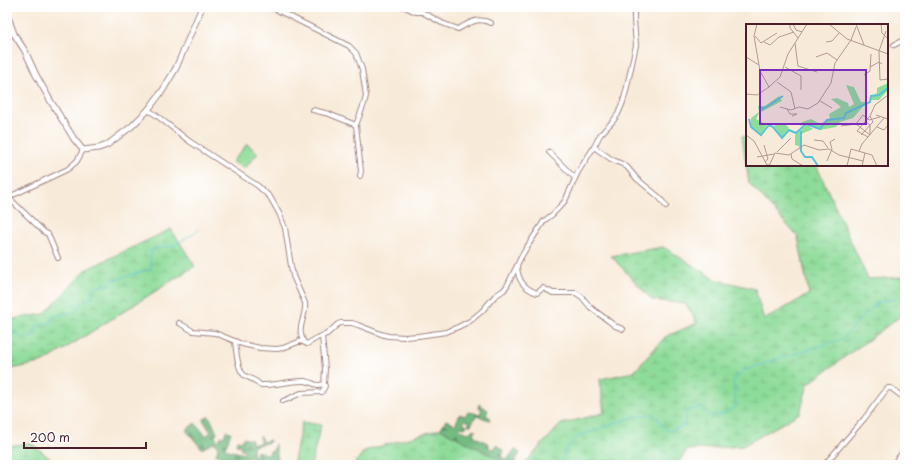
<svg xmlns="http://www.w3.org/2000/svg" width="912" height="472" font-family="'Playpen Sans',sans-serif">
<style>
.grass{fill:#8edc9a;stroke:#6c7e62}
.forest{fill:url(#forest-firs);stroke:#5e6e56}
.wetland{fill:url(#wetland-marsh);stroke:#6c7e62}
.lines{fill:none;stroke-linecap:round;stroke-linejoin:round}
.stream{stroke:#59c3d4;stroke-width:1}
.minor-casing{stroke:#a18482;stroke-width:6}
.major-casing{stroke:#a18482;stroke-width:7}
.minor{stroke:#fff;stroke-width:4}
.major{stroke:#fff;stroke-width:5}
.inset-river{fill:none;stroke:#59c3d4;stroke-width:2}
.inset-road{fill:none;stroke:#b29993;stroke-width:1}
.view{fill:#7b2cbf;fill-opacity:0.15;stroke:#7b2cbf;stroke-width:2}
.inset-edge{fill:none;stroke:#4a1f2b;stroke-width:2}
</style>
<defs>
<pattern id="forest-firs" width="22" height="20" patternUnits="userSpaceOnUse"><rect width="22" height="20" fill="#72bc82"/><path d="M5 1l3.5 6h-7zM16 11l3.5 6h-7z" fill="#60986b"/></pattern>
<pattern id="wetland-marsh" width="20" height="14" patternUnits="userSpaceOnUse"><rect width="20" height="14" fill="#8edc9a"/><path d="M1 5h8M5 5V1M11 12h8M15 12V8" fill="none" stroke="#7cbc85"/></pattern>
</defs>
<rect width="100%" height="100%" fill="#fff"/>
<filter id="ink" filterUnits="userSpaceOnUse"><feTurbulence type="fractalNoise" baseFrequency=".025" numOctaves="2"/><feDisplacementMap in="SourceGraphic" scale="8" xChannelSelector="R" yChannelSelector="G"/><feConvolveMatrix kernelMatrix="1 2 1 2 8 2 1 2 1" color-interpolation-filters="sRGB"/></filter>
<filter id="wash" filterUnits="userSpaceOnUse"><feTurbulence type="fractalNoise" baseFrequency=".012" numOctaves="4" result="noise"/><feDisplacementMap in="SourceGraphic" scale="16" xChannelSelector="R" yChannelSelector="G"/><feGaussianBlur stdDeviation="0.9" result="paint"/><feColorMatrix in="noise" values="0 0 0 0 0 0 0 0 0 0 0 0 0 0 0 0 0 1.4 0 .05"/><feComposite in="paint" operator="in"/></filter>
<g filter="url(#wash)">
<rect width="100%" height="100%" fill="#f8ead8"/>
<!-- grass -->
<path class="grass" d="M 247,144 L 258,153 L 245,168 L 232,162 Z"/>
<!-- forest -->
<g class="forest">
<path d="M 479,404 L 488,410 L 486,416 L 490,417 L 490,420 L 476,416 L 471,425 L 468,425 L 470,422 L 465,420 L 463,423 L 467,425 L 465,428 L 461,427 L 459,430 L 469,433 L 473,429 L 475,430 L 474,436 L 489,444 L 489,448 L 493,450 L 496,445 L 504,451 L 501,457 L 507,460 L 515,449 L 520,453 L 513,465 L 510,465 L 440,429 L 446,420 L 455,425 L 460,414 L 465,416 L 468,412 L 480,414 L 482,409 L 478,407 Z"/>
<path d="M 209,416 L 217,433 L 215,437 L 219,441 L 221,436 L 224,437 L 226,431 L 231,432 L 225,449 L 244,454 L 245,451 L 240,448 L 242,446 L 236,445 L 237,440 L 243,441 L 243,438 L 252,440 L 252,444 L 260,443 L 260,436 L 261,436 L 262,442 L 270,440 L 270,442 L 254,446 L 252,454 L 256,456 L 257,451 L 269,455 L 270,451 L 273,451 L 275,444 L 278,460 L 281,461 L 282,465 L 276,465 L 276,462 L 270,457 L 268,464 L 249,456 L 245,465 L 222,465 L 225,458 L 216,455 L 218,447 L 214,442 L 202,449 L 186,430 L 195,423 L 206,436 L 211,432 L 203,420 Z"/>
</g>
<!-- wetland -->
<g class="wetland">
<path d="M 742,136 L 747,137 L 747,165 L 816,165 L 868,279 L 905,277 L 905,309 L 901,316 L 808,384 L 800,413 L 743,446 L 687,450 L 677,465 L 523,465 L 561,424 L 604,413 L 600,379 L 634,372 L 665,337 L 697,323 L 686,304 L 652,300 L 611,256 L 663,247 L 715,279 L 755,289 L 764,320 L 809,294 L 798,237 L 749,183 Z"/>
<path d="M 171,229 L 195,266 L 44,362 L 7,370 L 7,320 L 44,314 L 87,269 Z"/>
<path d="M 302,422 L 321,425 L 311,465 L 293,465 Z"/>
<path d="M 440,429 L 510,465 L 416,465 L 408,463 L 399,465 L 354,465 L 364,451 Z"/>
<path d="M 31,443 L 58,465 L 7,465 L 7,446 Z"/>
</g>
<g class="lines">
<!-- stream -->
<g class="stream">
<path d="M 7,327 L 22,338 L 33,337 L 37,326 L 50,323 L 53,317 L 65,313 L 74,314 L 77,310 L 77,305 L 93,297 L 92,289 L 104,285 L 108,285 L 114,280 L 151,269 L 151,250 L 156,248 L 173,246 L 199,230"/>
<path d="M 561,465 L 566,450 L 577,437 L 636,416 L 653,414 L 668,431 L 684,426 L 686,411 L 701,407 L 710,416 L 724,414 L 736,406 L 733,381 L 744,370 L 842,339 L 861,318 L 878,302 L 905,297"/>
</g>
</g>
</g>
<g filter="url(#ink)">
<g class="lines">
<defs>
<g id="minor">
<path d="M 271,7 L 349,46 L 356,53 L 362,69 L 366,96 L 364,104 L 356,125 L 361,171 L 360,176"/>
<path d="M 405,7 L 416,12 L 422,12 L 442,23 L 458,29 C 471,22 477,17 491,23"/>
<path d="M 894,45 L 905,39"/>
<path d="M 148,110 L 156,115 L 189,141 L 258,186 L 270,197 L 279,213 L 285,228 L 291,266 L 293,276 L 305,303 C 307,316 295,329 304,342"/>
<path d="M 313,110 L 329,114 L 356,125"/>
<path d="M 594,147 L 611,159 L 622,164 L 627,167 L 637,179 L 659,197 L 666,206"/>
<path d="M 549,152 L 575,178"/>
<path d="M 8,197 L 44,232 L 48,234 L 58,258"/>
<path d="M 7,198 L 68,169 L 77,161 L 83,150"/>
<path d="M 517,266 C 518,281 524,288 537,293 L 543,288 L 553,293 L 576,293 L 582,297 L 590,307 L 610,322 L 615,326 L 623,329"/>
<path d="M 179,323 L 193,331 L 215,333 L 242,344 L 260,348 L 277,349 L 283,348 L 301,341 L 307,344 L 317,338 L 327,334 L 338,324 L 341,323 L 352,323 L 358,325 L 381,334 L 388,336 L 405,337 L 418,336 L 446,332 L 458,327 L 470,321 L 482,311 L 495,296 L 504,290 L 508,284 L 521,257 L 527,247 L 544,221 L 553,214 L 565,201 L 578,172 L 594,147 L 600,135 L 613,121 L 618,114 L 623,102 L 626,91 L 636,45 L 634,20 L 634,7"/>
<path d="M 322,336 L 325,369 L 324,384"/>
<path d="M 235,341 C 236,349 237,369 244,375 C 249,379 254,378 260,385 C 275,386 290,380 305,381 C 314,382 313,387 324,384 L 325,386 L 322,392 L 301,393 L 288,399 L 283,401"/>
<path d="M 822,465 L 825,464 L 864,419 L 886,390 L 888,388 L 891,388 L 905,399"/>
<path d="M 892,465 L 905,450"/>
</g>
<path id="major" d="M 7,14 L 14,34 L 25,51 L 36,75 L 50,100 L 74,139 L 83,150 L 99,148 L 107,145 L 132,126 L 148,110 L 163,90 L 176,68 L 202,7"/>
</defs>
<!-- minor casing -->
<use href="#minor" class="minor-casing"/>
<!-- major casing -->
<use href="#major" class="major-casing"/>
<!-- minor -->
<use href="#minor" class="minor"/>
<!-- major -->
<use href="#major" class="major"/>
</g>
</g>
<!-- overview -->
<g transform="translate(746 24)">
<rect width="142" height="142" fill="#f8ead8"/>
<path d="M 142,59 L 142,66 L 133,76 L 125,76 L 125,73 L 131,69 L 131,64 ZM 100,61 L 108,63 L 115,78 L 121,78 L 107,94 L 94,98 L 90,103 L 74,106 L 61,99 L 54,102 L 56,98 L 65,95 L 74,100 L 84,94 L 83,90 L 95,83 L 85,75 L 91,74 L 102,79 L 103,83 L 108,80 ZM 33,72 L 36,77 L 13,89 L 10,95 L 21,101 L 15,110 L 5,102 L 5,94 L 13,88 L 12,82 L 19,82 ZM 32,99 L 39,100 L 43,104 L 36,113 L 28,102 ZM 61,101 L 67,105 L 55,110 L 56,127 L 54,127 L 53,122 L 49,121 L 49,111 Z" fill="#8edc9a"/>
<path class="inset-river" d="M 13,83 L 17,85 L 37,72M 3,95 L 5,103 L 15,111 L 23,101 L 27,103M 27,103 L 36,114 L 43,106 L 50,109 L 60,100 L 74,105 L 81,96 L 98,94 L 100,89 L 124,78 L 125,72 L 133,71 L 142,64M 55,107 L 55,127 L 59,133 L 66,133 L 72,142"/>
<path class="inset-road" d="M 11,0 L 8,12 L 14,47 L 23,63 L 34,53 L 42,30 L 61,0M 47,0 L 50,6 L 56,8M 83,0 L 101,15 L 142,30M 110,0 L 118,21M 135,0 L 136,9 L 142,15M 44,1 L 44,4 L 52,14M 9,12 L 15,19 L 31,9M 18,18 L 24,21 L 33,13 L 48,8M 80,18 L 86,17 L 93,9M 49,19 L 52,42 L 71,48M 133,27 L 134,56 L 142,55M 133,27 L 140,7M 0,33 L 13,41M 70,33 L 81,29 L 91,36M 39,43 L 55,52 L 55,66M 124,43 L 133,38 L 136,40M 118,51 L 124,47 L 125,30M 31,58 L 45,68 L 49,85M 0,70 L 11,71 L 23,63M 74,77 L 86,84M 34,83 L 45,86 L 53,83 L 62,85 L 72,79 L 85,59 L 89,39 L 105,16 L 110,3M 41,85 L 44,90 L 51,90 L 46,92M 130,91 L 142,95M 120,98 L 124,101 L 124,111M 110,100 L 124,111M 95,102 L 110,100 L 117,91 L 123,96 L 134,93M 131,103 L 138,106 L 142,101M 0,111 L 8,117 L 21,141 L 23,141M 115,111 L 127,98 L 124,92M 122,113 L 111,107 L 124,92 L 129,81 L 142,71M 68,116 L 77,117 L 82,124M 18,121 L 22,135 L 19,138M 113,127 L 116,120 L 138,94M 31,128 L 45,114M 45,130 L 46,135 L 57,142M 11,133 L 28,130M 81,137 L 86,125 L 84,118 L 89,115M 23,142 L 29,129 L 43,131 L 58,121 L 73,126 L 83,125 L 93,131 L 117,137M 101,142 L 105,125 L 126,131 L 131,142M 116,142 L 119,129"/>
<path class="view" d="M 14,46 L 120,46 L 120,100 L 14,100 Z"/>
<rect width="142" height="142" class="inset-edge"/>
</g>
<!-- margin -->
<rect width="912" height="472" fill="none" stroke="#fff" stroke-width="24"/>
<!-- scale -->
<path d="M24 442v6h122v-6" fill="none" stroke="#4a1f2b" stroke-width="2"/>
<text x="30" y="442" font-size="12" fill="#4a1f2b" stroke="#ffffff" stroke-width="3" paint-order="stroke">200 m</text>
</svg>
